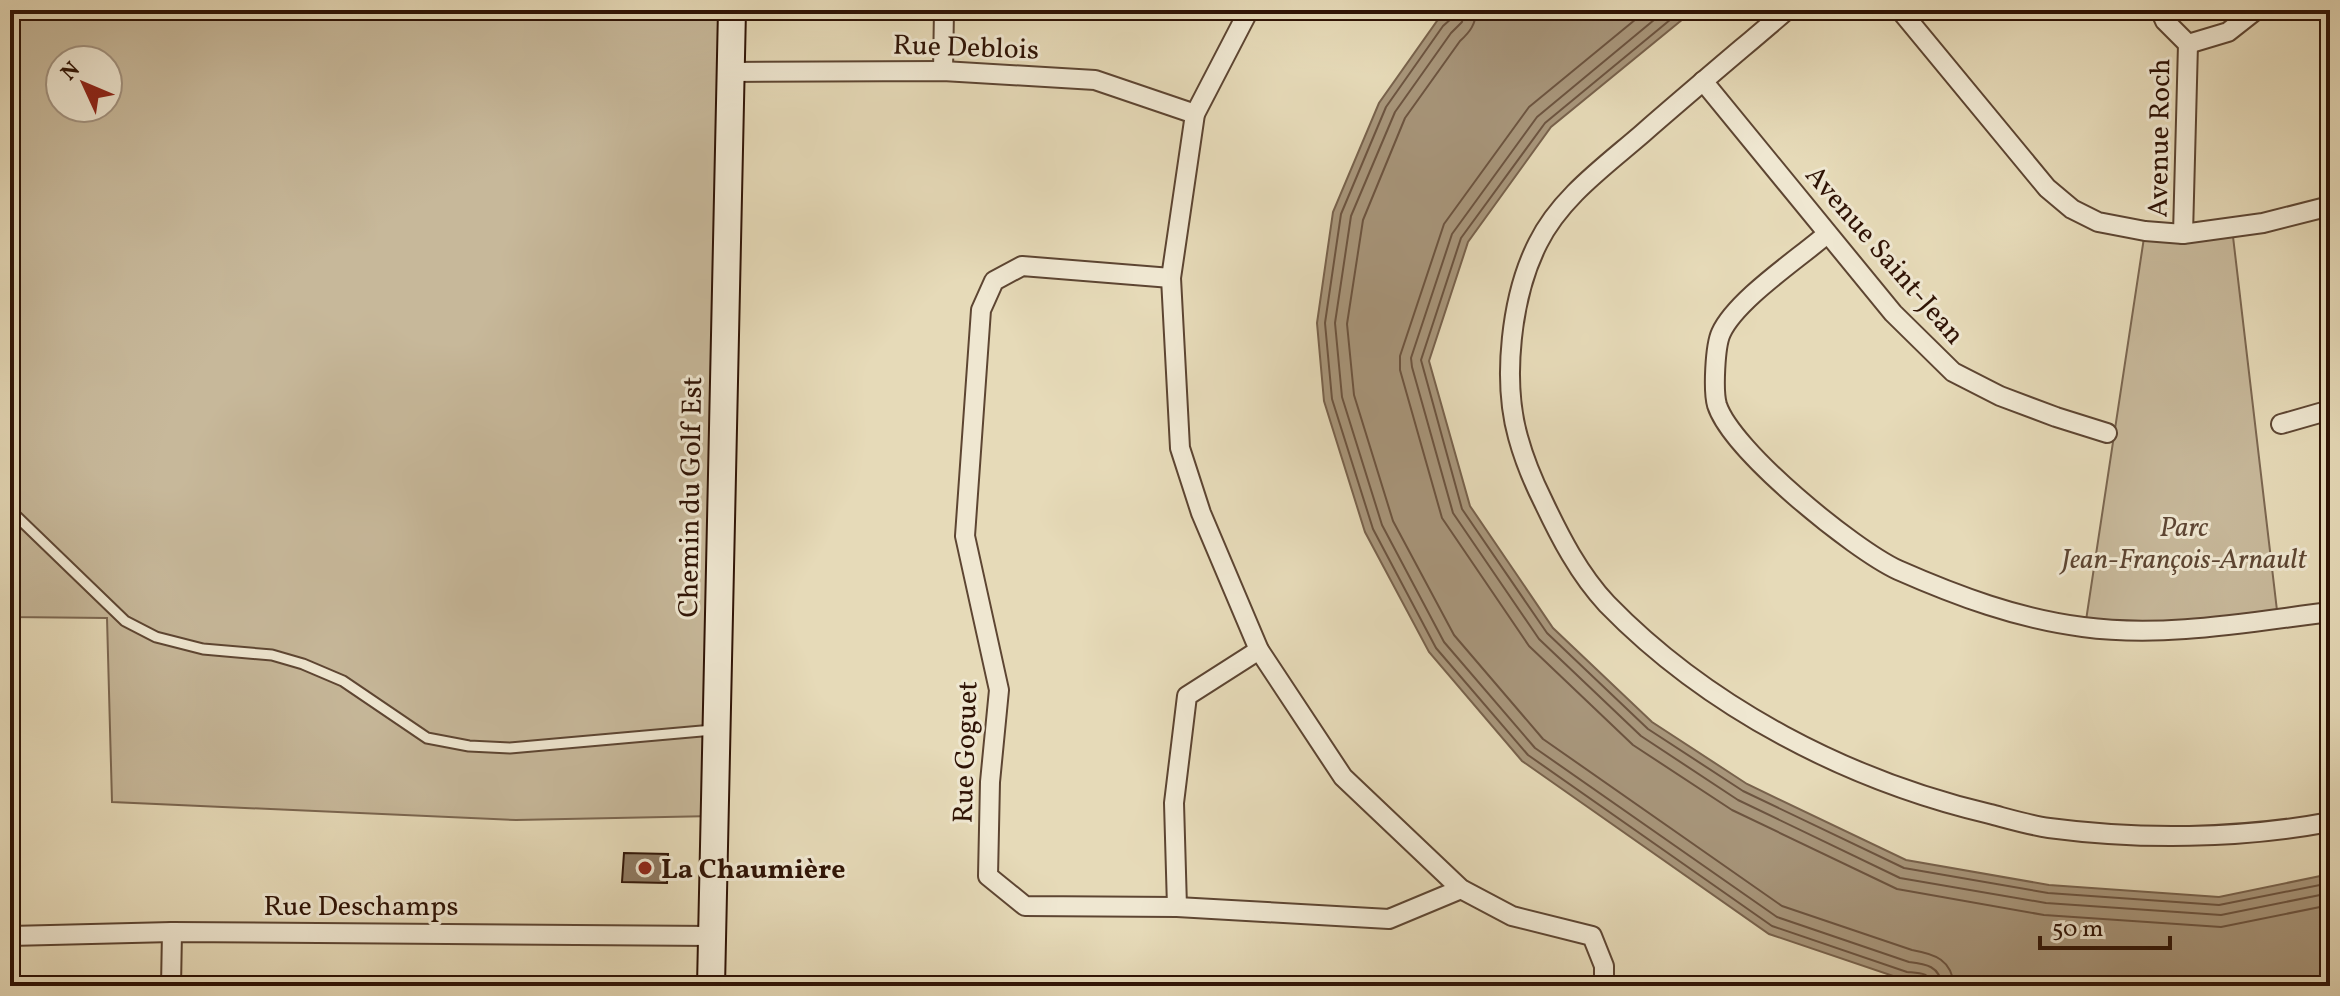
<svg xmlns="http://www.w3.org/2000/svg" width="2340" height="996" font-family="Vollkorn,serif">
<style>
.green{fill:#c7b89a;stroke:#7b6650;stroke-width:2;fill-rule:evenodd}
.water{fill:#a8967b;stroke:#78624c;stroke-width:2}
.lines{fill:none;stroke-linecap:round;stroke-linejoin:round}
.shore{stroke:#6c5440;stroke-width:2}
.building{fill:#8e7a62;stroke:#2f1305;stroke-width:2}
.lane-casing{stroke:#5d4532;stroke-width:13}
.street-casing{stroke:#5d4532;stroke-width:22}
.secondary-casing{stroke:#2f1305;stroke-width:30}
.lane{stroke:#efe7d1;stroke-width:9}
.street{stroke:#efe7d1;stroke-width:18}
.secondary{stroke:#efe7d1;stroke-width:26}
.poi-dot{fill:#8f2418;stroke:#efe7d1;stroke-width:3}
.labels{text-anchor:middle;stroke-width:6;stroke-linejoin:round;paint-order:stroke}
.street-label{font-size:28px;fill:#2f1305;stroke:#efe7d1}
.park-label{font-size:28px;font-style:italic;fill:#5d4532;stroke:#efe7d1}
.poi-label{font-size:28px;font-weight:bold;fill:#2f1305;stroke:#efe7d1;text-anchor:start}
</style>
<rect width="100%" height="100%" fill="#e6dab8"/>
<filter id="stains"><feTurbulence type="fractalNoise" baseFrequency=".0025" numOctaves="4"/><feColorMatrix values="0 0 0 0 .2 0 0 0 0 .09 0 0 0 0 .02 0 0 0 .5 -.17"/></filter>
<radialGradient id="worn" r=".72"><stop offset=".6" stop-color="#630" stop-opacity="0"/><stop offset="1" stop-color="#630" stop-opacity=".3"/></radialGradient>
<!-- green -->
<g class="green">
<path d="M 10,10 L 738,10 L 714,816 L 516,820 L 112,802 L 107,618 L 10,617 ZM 60,60 L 108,60 L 108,108 L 60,108 Z"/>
<path d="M 2232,228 L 2278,619 L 2085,627 L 2145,231 Z"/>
</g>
<!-- water -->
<path class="water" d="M 1449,10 L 1694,10 L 1551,127 L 1468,242 L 1429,361 L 1470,506 L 1553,628 L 1652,722 L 1747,784 L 1906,860 L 2049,885 L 2219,897 L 2330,874 L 2330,986 L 1949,986 L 1905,980 L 1769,934 L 1522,761 L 1429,652 L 1365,532 L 1324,401 L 1317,323 L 1333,212 L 1379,103 L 1437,21 Z"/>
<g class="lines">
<!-- shore -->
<g class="shore">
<path d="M 1454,10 L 1452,18 L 1443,26 L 1386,107 L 1341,214 L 1325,323 L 1332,399 L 1373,529 L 1436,648 L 1528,755 L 1772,926 L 1907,972 C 1918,973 1931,972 1932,986"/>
<path d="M 1464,10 L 1462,22 L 1451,33 L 1395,112 L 1351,216 L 1335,323 L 1342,397 L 1382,525 L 1444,642 L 1535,748 L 1777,917 L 1909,962 C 1926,964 1940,966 1942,986"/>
<path d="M 1476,10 C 1476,24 1470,32 1460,41 L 1405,118 L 1363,220 L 1347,324 L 1354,395 L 1393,521 L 1454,635 L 1543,739 L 1782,906 L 1912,950 C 1935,954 1952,960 1954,986"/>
<path d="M 1647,10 L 1529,107 L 1444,224 L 1400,356 L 1400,370 L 1442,518 L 1529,646 L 1633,745 L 1732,810 L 1897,889 L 2044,915 L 2221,927 L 2330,905"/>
<path d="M 1666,10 L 1537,117 L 1452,234 L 1411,358 L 1412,367 L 1453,513 L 1539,639 L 1641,736 L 1738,800 L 1900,878 L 2046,903 L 2221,915 L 2330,893"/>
<path d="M 1682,10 L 1545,123 L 1461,238 L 1421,360 L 1462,509 L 1547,633 L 1648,729 L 1743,791 L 1904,868 L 2048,893 L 2219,905 L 2330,883"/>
</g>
</g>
<!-- building -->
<path class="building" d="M 624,853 L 668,854 L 667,883 L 622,882 Z"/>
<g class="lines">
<defs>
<path id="lane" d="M 10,510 L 125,621 L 156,637 L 203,649 L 272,655 L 303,664 L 343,681 L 427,738 L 469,746 L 510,748 L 713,730"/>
<g id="street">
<path d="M 1249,10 L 1195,114 L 1171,278 L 1180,448 L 1201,513 L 1259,650 L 1343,777 L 1461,889 L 1512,916 L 1592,936 L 1604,966 L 1604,986"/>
<path d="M 1787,10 C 1739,51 1690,92 1642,134 C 1605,166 1560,198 1538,243 C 1511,296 1502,380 1518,437 C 1524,459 1533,481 1543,501 C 1560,537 1579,574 1607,604 C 1708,708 1849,781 1990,814 C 2009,819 2029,825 2049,828 C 2139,840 2240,839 2330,822"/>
<path d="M 1900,10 L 2047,188 L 2072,209 L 2098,222 L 2145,231 L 2183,234 L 2263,223 L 2330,206"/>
<path d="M 2160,10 L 2165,21 L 2188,44 L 2228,32 L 2256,10"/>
<path d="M 943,71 L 944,10"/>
<path d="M 729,72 L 943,71 L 1095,80 L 1195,114"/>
<path d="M 1703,81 L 1893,313 L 1953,372 L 2000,396 L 2056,417 L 2107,433"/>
<path d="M 1827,234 C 1798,259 1736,300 1721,333 C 1715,346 1713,391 1717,405 C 1732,451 1853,549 1898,570 C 1957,596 2019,619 2083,627 C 2165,638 2249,622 2330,612"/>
<path d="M 2183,234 L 2188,44"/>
<path d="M 1171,278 L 1022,266 L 994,281 L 981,310 L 965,536 L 999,690 L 990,782 L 988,876 L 1025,906 L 1177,907 L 1389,919 L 1461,889"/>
<path d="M 2281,424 L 2330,410"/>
<path d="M 1177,907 L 1174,803 L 1187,696 L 1259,650"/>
<path d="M 10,936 L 172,932 L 712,936"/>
<path d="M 171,986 L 172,932"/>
</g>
<path id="secondary" d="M 711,986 L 732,10"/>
</defs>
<!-- lane casing -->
<use href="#lane" class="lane-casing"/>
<!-- street casing -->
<use href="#street" class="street-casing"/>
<!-- secondary casing -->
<use href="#secondary" class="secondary-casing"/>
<!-- lane -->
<use href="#lane" class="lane"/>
<!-- street -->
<use href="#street" class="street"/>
<!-- secondary -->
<use href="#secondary" class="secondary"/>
</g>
<!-- markers -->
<circle class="poi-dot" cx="645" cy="868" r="8"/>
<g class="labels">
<!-- street labels -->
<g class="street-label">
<text transform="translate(966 46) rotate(2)" y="10">Rue Deblois</text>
<text transform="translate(2158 138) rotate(-89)" y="10">Avenue Roch</text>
<text transform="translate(1886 254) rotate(49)" y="10">Avenue Saint-Jean</text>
<text transform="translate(689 497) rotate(-89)" y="10">Chemin du Golf Est</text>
<text transform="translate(964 752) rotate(-88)" y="10">Rue Goguet</text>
<text x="361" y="915">Rue Deschamps</text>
</g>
<!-- park labels -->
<g class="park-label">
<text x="2184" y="536">Parc<tspan x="2184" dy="32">Jean-François-Arnault</tspan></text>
</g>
<!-- poi labels -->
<g class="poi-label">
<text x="661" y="878">La Chaumière</text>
</g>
</g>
<!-- margin -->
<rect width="2340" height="996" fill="none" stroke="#e6dab8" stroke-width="40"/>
<rect x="12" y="12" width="2316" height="972" fill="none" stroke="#2f1305" stroke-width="4"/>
<rect x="20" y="20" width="2300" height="956" fill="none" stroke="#2f1305" stroke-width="2"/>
<!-- north arrow -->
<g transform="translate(84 84) rotate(314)"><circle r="38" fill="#efe7d1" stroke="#a2927f" stroke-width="2"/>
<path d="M0-6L14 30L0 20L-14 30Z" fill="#8f2418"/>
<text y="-12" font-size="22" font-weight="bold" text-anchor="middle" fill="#2f1305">N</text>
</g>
<!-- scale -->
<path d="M2040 936v12h130v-12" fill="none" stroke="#2f1305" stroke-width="4"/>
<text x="2052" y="936" font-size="24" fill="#2f1305" stroke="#efe7d1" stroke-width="6" paint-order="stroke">50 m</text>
<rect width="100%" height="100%" filter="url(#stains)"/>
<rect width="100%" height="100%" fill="url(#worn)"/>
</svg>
